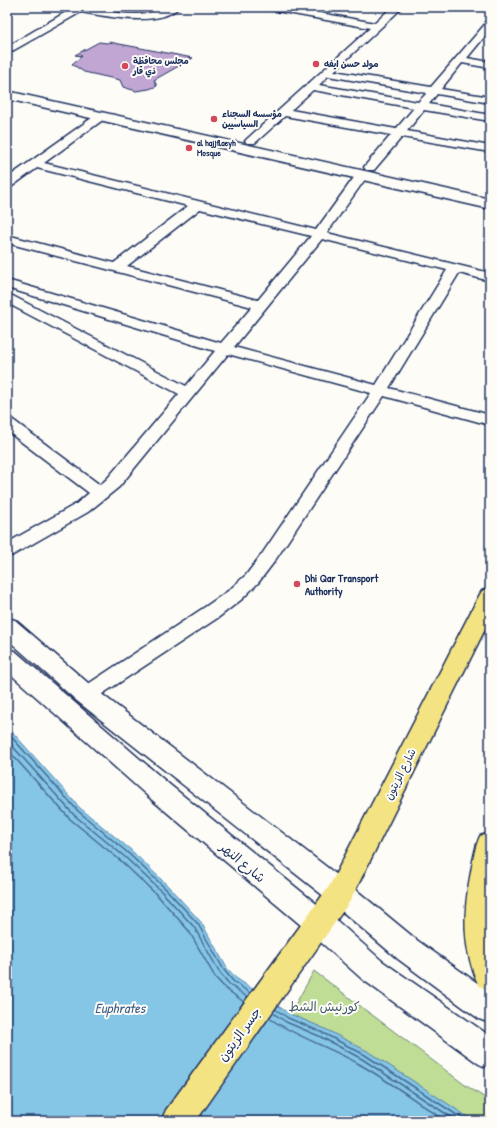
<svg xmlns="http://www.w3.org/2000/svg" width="497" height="1128" font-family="'Patrick Hand','Playpen Sans Arabic',sans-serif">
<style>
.green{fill:#bfdd95;stroke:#6d867a}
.water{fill:#85c5e6;stroke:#5b89b0}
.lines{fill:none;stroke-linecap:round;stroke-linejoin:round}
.shore{stroke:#456b94;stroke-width:1.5}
.building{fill:#c1a6d3;stroke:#1b2f5e}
.minor-casing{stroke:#1b2f5e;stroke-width:3}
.secondary-casing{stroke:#1b2f5e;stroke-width:3}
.primary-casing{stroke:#1b2f5e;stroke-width:3}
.minor{fill:#fdfcf7;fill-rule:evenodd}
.secondary{fill:#fdfcf7;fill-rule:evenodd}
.primary{fill:#f4e382;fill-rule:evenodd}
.poi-dot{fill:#d1495b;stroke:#fdfcf7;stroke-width:1.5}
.labels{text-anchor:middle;stroke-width:4;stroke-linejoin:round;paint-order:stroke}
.far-poi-label{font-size:9px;font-weight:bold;fill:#1b2f5e;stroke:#fdfcf7;text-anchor:start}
.poi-label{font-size:11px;font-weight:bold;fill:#1b2f5e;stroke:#fdfcf7;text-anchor:start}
.street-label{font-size:11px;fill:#1b2f5e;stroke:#fdfcf7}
.near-street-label{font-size:13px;fill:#1b2f5e;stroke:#fdfcf7}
.near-park-label{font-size:13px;fill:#445a6c;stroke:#fdfcf7}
.near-water-label{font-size:14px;font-style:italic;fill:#3b5c87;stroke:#fdfcf7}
</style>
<rect width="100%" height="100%" fill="#fdfcf7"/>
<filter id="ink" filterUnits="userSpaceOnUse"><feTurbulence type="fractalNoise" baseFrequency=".025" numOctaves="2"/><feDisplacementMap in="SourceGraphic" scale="8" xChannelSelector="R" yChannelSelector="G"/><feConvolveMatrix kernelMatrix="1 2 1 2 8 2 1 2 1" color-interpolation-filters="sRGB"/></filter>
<g filter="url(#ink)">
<!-- green -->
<path class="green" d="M 314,971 L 465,1085 L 490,1101 L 490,1121 L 474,1121 L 367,1051 L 323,1028 L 290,1014 Z"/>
<!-- water -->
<path class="water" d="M 7,726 L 80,808 L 131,850 L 168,886 L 201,922 L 227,968 L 236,978 L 290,1014 L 323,1028 L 367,1051 L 474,1121 L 7,1121 Z"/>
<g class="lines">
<!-- shore -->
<g class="shore">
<path d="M 7,732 L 78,811 L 128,853 L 166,889 L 198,924 L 224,970 L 233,981 L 250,993"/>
<path d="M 7,740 L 74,815 L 125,857 L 162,892 L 194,927 L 220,973 L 230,985 L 247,997"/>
<path d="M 7,749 L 70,819 L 121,861 L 158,896 L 189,931 L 215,977 L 226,989 L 244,1002"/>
<path d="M 275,1009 L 288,1018 L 321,1032 L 365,1055 L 466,1121"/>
<path d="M 273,1013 L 286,1022 L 319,1036 L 362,1059 L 457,1121"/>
<path d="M 269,1018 C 296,1037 330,1047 359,1064 C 389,1081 417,1102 446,1121"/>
</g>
</g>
<!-- building -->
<path class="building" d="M 99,42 L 107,43 L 109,42 L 193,58 L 154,80 L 157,86 L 149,89 L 136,91 L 123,87 L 120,80 L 84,72 L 72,64 L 82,56 L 75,55 Z"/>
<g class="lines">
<defs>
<g id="minor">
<path d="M 67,7 C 91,7 113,14 136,14 C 152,14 163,7 179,7 C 160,28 105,16 81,12 L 7,54 L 7,47 L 71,9 Z"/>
<path d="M 266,7 L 287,7 L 375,23 L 392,7 L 403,7 L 334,71 L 431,87 L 487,22 L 490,21 L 490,30 L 467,58 L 490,62 L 490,68 L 462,63 L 441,89 L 490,97 L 490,103 L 437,94 L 429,104 L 490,115 L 490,121 L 424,110 L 407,131 L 490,146 L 490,152 L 402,137 L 374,170 L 366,170 L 364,167 L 391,135 L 285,116 L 255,143 L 247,143 L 245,141 L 247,139 L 370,28 L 271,10 ZM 328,76 L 427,93 L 418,102 L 319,85 ZM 313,90 L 414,108 L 396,129 L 291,110 Z"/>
<path d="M 100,114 L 106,117 L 104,119 L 44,163 L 316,230 L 358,172 L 366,172 L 368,175 L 327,233 L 490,273 L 490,281 L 459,273 L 389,388 L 490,415 L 490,425 L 384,396 L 274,562 L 258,583 L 242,599 L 219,617 L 93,700 L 86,702 L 79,700 L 76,695 L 79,690 L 205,607 L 228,591 L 246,575 L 262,554 L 371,393 L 228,354 L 119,487 L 88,512 L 13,555 L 7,557 L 7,543 L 76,504 L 89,493 L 7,431 L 7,418 L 13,420 L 100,485 L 107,479 L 179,394 L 7,303 L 7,293 L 186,386 L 215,351 L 7,288 L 7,280 L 221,343 L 252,307 L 7,243 L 7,235 L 114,263 L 188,206 L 37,168 L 11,187 L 7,188 L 7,178 L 96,115 ZM 200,209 L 311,236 L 258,300 L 127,266 ZM 322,239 L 447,270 L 376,385 L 234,347 Z"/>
</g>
<g id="secondary">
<path d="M 7,91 L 490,199 L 490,209 L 7,99 Z"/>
<path d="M 7,618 L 15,620 L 95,689 L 350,885 L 418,941 L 490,992 L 490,1023 L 479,1019 L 398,959 L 330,901 L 77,701 L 7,639 Z"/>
<path d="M 7,649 L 15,651 L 170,785 L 335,919 L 382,961 L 490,1036 L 490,1069 L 479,1064 L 362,979 L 315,937 L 151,799 L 7,671 Z"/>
</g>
<g id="primary">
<path d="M 490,588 L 490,619 L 350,901 L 196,1121 L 161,1121 L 166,1110 L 330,885 L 479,596 L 482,591 Z"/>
<path d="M 490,833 L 490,990 L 479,986 C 462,949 463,911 471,872 C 473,860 475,847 480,836 Z"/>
</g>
</defs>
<!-- minor casing -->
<use href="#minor" class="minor-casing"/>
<!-- secondary casing -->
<use href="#secondary" class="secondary-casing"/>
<!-- primary casing -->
<use href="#primary" class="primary-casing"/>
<!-- minor -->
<use href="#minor" class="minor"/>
<!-- secondary -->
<use href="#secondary" class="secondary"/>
<!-- primary -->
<use href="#primary" class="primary"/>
</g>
</g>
<!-- markers -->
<g class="poi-dot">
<circle cx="316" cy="64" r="4"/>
<circle cx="125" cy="66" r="4"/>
<circle cx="214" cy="119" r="4"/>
<circle cx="189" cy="148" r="4"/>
<circle cx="297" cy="584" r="4"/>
</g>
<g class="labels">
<!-- far-poi labels -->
<g class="far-poi-label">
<text x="133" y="64">مجلس محافظة<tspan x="133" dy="10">ذي قار</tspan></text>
<text x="324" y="67">مولد حسن ايفه</text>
<text x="222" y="117">مؤسسه السجناء<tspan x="222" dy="10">السياسيين</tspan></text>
<text x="197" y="146">al hajjflaeyh<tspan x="197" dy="10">Mosque</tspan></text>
</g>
<!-- poi labels -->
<g class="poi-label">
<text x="305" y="582">Dhi Qar Transport<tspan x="305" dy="13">Authority</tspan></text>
</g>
<!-- street labels -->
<g class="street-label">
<text transform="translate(400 774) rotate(-63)" y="4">شارع الزيتون</text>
</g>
<!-- near-street labels -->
<g class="near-street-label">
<text transform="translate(243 862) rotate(40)" y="5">شارع النهر</text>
<text transform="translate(239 1034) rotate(-54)" y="5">جسر الزيتون</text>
</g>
<!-- near-park labels -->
<g class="near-park-label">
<text x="324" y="1011">كورنيش الشط</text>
</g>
<!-- near-water labels -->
<g class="near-water-label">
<text x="120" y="1013">Euphrates</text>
</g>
</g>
<!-- margin -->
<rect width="497" height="1128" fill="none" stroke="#fdfcf7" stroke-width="24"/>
<rect x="12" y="12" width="473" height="1104" fill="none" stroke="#1b2f5e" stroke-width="1.5" filter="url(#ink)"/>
</svg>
